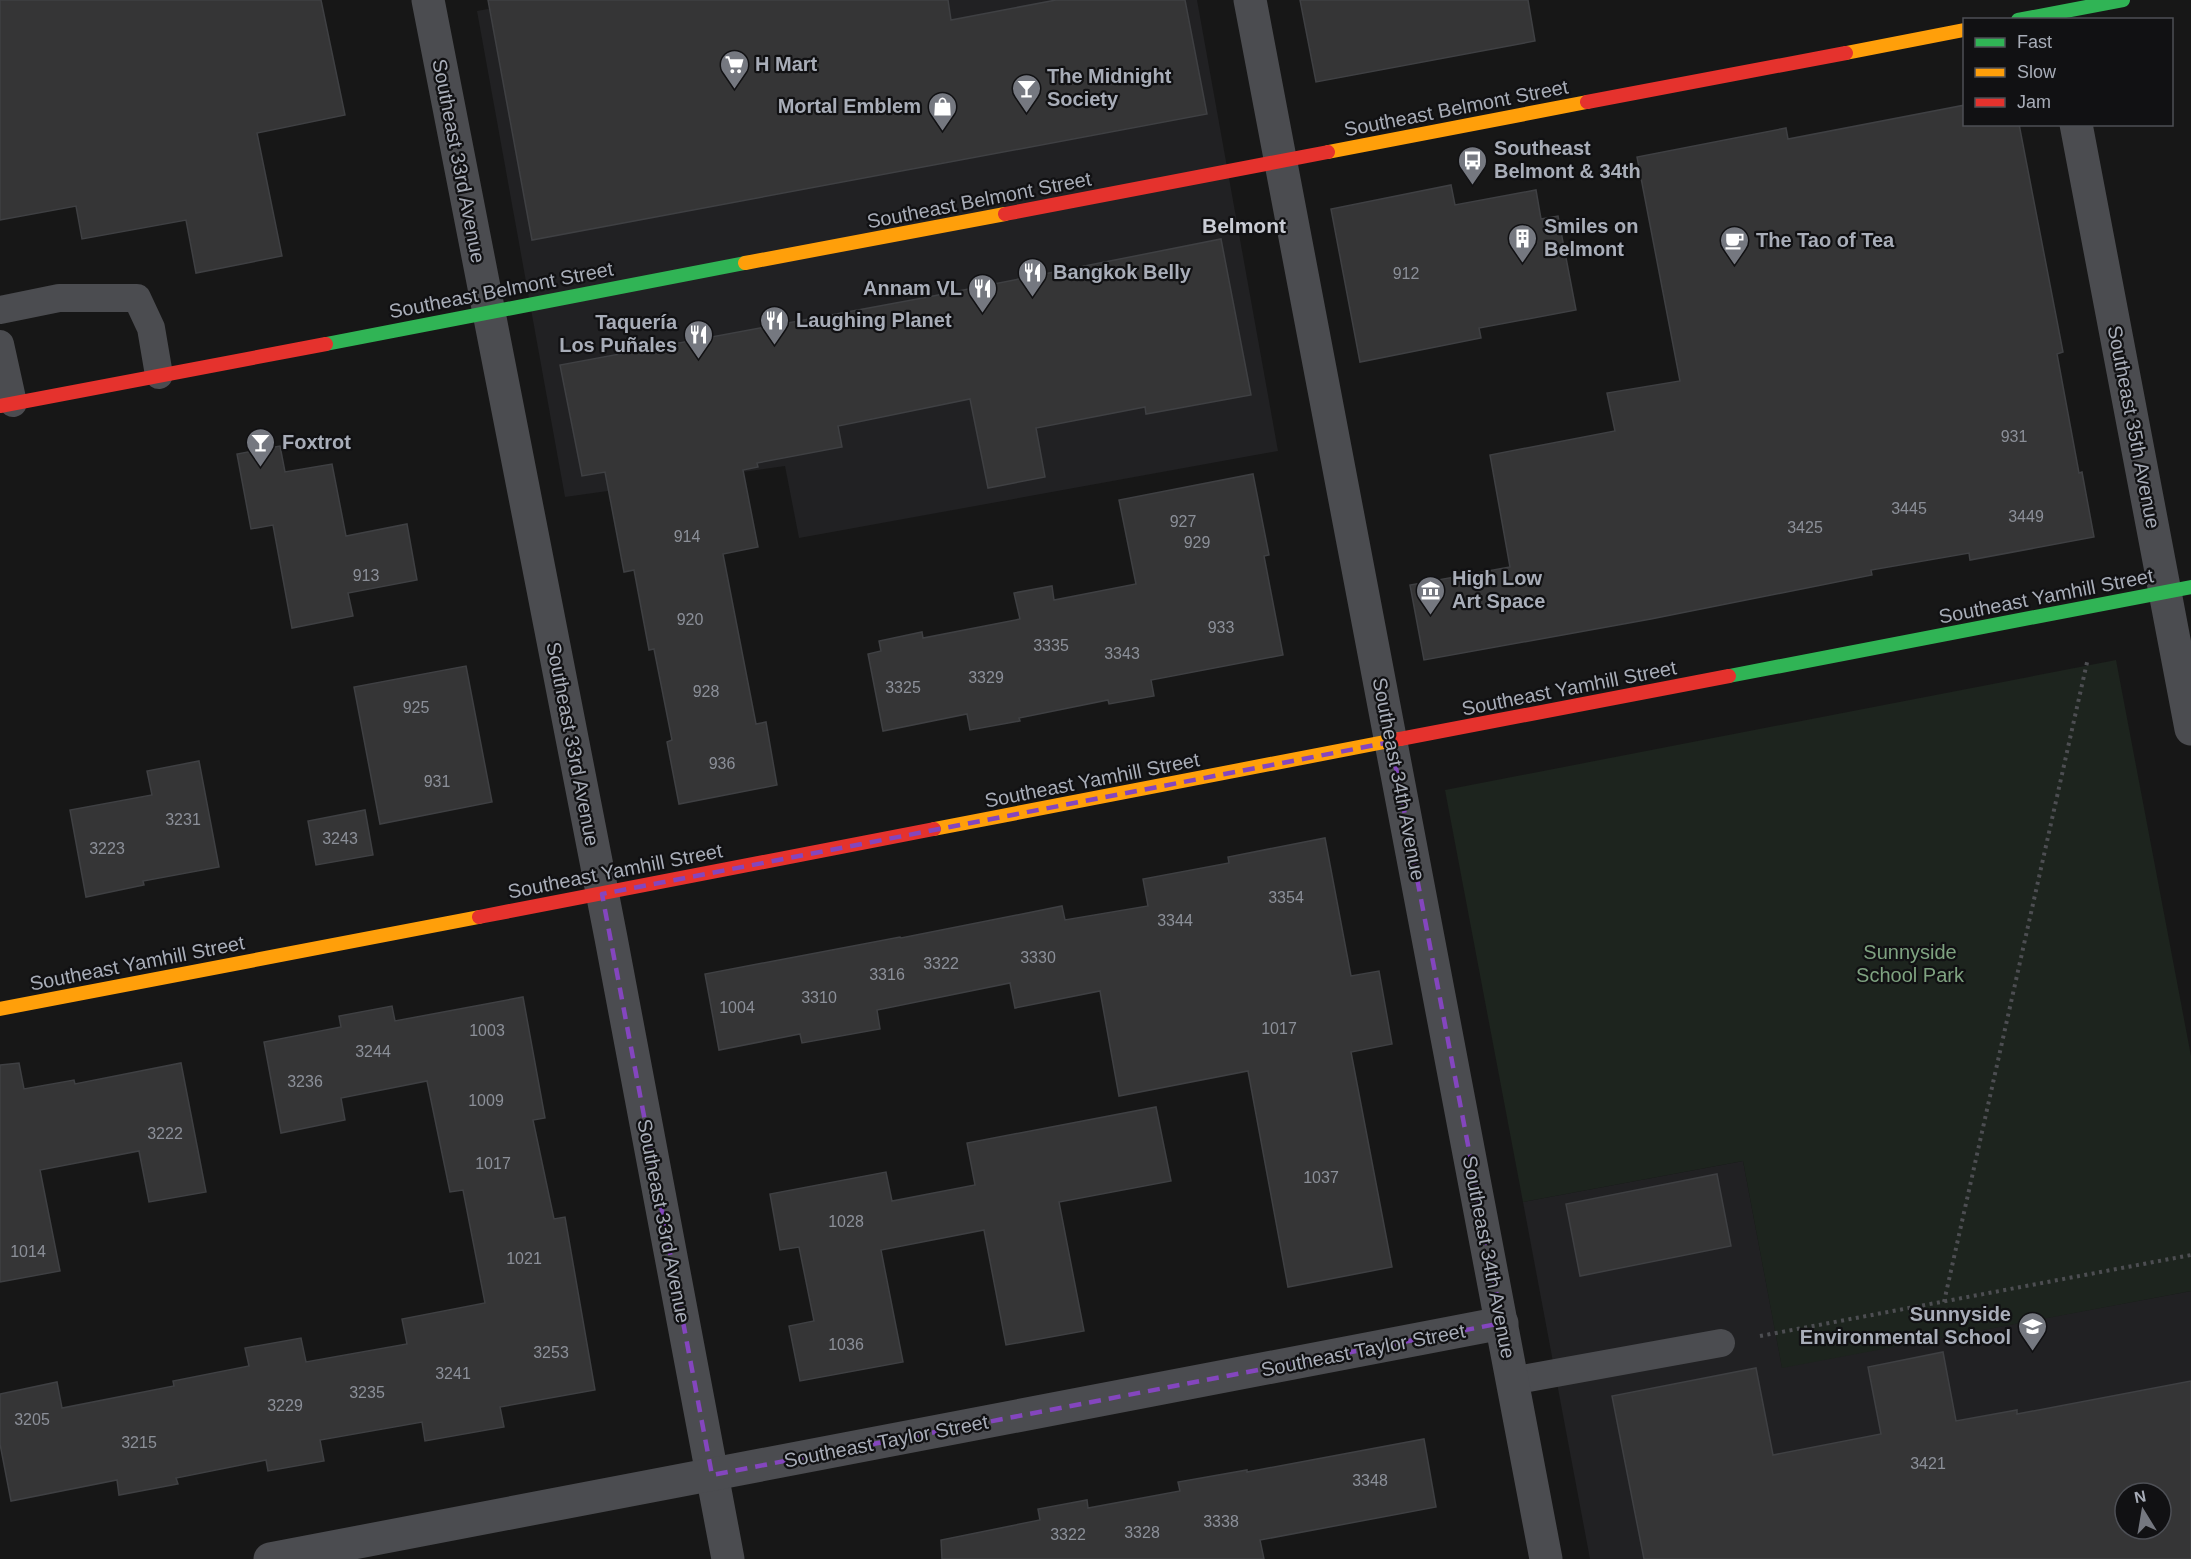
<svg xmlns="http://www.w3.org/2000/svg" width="2191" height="1559" font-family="Arial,sans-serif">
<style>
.built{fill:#212123;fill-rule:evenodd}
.green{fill:#1d241e}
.building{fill:#353536;stroke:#3f4043;stroke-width:1.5;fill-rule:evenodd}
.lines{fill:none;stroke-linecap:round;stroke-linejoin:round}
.path{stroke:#4d4e52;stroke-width:4;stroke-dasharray:3 4.5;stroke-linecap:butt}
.lane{stroke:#4b4c50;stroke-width:28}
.street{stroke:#4b4c50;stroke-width:33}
.fast{stroke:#30b455;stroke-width:14}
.slow{stroke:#ff9f0a;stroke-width:14}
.jam{stroke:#e5322d;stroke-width:14}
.marked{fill:none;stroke:#8446be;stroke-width:4.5;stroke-dasharray:12 8;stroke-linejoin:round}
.labels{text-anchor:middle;stroke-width:4.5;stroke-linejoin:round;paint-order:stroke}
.number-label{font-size:16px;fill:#8b8f98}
.poi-label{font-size:20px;font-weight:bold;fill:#a8adb8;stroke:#111113;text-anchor:start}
.street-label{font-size:20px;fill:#a8adb8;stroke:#111113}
.park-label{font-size:20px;fill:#7fa381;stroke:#111113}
.neighbourhood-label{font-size:21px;font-weight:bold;fill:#c9ccd4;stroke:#111113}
</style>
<rect width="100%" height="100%" fill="#171717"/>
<!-- built -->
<g class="built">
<path d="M 537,0 L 1197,0 L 1278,451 L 799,538 L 785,466 L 565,497 L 477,11 Z"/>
<path d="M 1743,1161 L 1782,1367 L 2191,1291 L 2191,1559 L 1590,1559 L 1523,1202 ZM 2125,1493 L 2161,1493 L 2161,1529 L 2125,1529 Z"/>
</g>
<!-- green -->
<path class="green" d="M 2116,660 L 2191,1056 L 2191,1291 L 1782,1368 L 1743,1161 L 1523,1202 L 1445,790 Z"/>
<!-- building -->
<g class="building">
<path d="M 0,0 L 321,0 L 345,115 L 257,133 L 282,256 L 196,273 L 186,220 L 82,239 L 76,206 L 0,220 Z"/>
<path d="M 488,0 L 948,0 L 951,20 L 1056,0 L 1185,0 L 1207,114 L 532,240 Z"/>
<path d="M 1300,0 L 1528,0 L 1535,41 L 1316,82 Z"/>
<path d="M 1965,105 L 1965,124 L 2019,124 L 2063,352 L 2057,354 L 2079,473 L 2082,472 L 2094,537 L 1970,560 L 1969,553 L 1871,570 L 1872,575 L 1651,619 L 1424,660 L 1410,585 L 1510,567 L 1490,455 L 1615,431 L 1607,393 L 1680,381 L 1637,157 L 1786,128 L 1788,139 Z"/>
<path d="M 1451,185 L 1455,205 L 1536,190 L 1541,219 L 1558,216 L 1576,310 L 1479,328 L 1481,338 L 1360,362 L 1331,209 Z"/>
<path d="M 1221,239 L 1251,395 L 1146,414 L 1145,407 L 1036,428 L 1045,477 L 988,488 L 970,399 L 838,426 L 842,447 L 757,463 L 758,467 L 743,470 L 758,547 L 723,554 L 756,724 L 766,722 L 777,785 L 679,804 L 667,742 L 672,740 L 654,649 L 649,650 L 634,570 L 624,572 L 605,472 L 582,476 L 560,365 L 928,297 Z"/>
<path d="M 280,446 L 285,472 L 332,464 L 346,536 L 407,524 L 417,580 L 348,593 L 353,616 L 292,628 L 273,525 L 251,529 L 237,454 Z"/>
<path d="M 1253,474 L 1269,555 L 1264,556 L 1283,655 L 1151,680 L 1154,696 L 1109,704 L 1108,700 L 1019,718 L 1020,721 L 970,730 L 967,714 L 883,731 L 868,654 L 881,651 L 879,641 L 922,632 L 923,638 L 1020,619 L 1014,593 L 1052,586 L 1054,600 L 1136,584 L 1119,500 Z"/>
<path d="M 466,666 L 492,802 L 380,824 L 354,687 Z"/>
<path d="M 199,761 L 219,867 L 143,881 L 144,885 L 86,897 L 70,810 L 152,795 L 147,771 Z"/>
<path d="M 365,810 L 373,855 L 316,865 L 308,821 Z"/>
<path d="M 1325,838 L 1351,976 L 1379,971 L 1392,1044 L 1351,1052 L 1392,1267 L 1288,1287 L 1248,1071 L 1119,1096 L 1100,991 L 1015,1008 L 1010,983 L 877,1010 L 880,1029 L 802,1043 L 800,1034 L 719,1050 L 705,974 L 900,937 L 901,938 L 1062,906 L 1065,920 L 1148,906 L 1143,879 L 1229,863 L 1228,857 Z"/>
<path d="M 523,997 L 545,1118 L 533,1120 L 554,1219 L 565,1217 L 595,1390 L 500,1407 L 504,1427 L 425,1441 L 422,1422 L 320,1440 L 324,1461 L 268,1471 L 266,1460 L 176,1478 L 178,1484 L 119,1495 L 117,1480 L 11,1501 L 0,1444 L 0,1394 L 57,1382 L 62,1408 L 174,1386 L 173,1381 L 249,1366 L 245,1348 L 301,1338 L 306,1362 L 407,1344 L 402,1319 L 485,1303 L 463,1190 L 450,1192 L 427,1081 L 341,1098 L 345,1120 L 281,1133 L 264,1042 L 341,1027 L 339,1016 L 392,1006 L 395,1021 Z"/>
<path d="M 19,1063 L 24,1089 L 74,1080 L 75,1084 L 181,1063 L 206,1192 L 149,1202 L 139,1151 L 40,1170 L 60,1271 L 0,1282 L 0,1065 Z"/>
<path d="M 1156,1107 L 1171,1181 L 1059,1202 L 1084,1331 L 1006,1345 L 984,1230 L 881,1250 L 903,1362 L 800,1381 L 789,1326 L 814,1321 L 799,1247 L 780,1250 L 770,1194 L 886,1172 L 892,1201 L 975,1185 L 967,1143 Z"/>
<path d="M 1717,1174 L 1731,1246 L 1580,1276 L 1566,1204 Z"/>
<path d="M 1943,1352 L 1956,1421 L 2017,1410 L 2017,1414 L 2191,1381 L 2191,1559 L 1644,1559 L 1612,1396 L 1756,1368 L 1773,1455 L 1881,1434 L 1868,1367 ZM 2125,1493 L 2161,1493 L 2161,1529 L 2125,1529 Z"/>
<path d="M 1424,1439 L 1436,1507 L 1260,1540 L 1264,1559 L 942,1559 L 941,1540 L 1040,1520 L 1038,1509 L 1087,1500 L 1088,1508 L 1180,1491 L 1178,1482 L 1247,1470 L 1247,1472 Z"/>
</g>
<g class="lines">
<!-- path -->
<g class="path">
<path d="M 1944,1302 L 2088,658"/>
<path d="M 1760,1336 L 2191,1255"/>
</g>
<!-- lane -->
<g class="lane">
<path d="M 0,310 L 59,298 L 137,298 L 151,328 L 159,375"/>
<path d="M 0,344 L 13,403"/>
<path d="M 1512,1381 L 1721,1343"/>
</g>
<!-- street -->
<g class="street">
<path d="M 428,0 L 611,938 L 728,1559"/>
<path d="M 1250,0 L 1546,1559"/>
<path d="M 2076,124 L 2191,729"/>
<path d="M 270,1559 L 1502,1323"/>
</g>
<!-- fast -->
<g class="fast">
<path d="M 2018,20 L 2123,0"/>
<path d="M 326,344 L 745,263"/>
<path d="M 1729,676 L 2191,587"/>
</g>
<!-- slow -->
<g class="slow">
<path d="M 1846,53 L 1964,30"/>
<path d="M 1328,152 L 1587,102"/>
<path d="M 745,263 L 1005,214"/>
<path d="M 934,829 L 1400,739"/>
<path d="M 0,1009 L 479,917"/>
</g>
<!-- jam -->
<g class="jam">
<path d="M 1587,102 L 1846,53"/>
<path d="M 1005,214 L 1328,152"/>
<path d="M 0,406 L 326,344"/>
<path d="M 1400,739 L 1729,676"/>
<path d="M 479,917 L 934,829"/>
</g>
</g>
<!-- marked area -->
<path class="marked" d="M 1391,742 L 1502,1323 L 712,1475 L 602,894 Z"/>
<!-- icons -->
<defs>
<symbol id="supermarket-pin" viewBox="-11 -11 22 30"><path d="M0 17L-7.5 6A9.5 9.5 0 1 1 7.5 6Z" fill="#757880" stroke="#111113"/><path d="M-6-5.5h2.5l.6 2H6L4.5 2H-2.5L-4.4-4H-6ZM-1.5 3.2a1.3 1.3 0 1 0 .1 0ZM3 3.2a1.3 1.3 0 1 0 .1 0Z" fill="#fff"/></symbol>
<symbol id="bar-pin" viewBox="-11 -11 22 30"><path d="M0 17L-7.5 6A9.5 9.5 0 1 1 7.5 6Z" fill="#757880" stroke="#111113"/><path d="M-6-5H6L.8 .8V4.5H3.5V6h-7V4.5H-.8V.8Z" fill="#fff"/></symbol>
<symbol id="shop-pin" viewBox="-11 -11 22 30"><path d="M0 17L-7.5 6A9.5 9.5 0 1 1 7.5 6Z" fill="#757880" stroke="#111113"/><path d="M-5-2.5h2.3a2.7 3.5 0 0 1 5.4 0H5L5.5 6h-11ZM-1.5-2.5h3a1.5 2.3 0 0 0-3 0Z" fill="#fff"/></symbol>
<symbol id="bus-pin" viewBox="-11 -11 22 30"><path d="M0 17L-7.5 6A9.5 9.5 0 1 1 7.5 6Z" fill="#757880" stroke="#111113"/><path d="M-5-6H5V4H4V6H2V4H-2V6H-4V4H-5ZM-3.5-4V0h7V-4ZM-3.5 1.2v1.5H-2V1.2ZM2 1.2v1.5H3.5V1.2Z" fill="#fff"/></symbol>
<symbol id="building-pin" viewBox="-11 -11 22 30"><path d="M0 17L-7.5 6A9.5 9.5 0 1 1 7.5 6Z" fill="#757880" stroke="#111113"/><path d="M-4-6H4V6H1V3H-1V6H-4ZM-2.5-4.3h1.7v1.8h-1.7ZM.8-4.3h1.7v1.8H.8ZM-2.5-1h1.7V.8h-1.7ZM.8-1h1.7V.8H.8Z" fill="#fff"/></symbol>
<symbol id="cafe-pin" viewBox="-11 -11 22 30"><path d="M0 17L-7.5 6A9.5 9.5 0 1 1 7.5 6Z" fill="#757880" stroke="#111113"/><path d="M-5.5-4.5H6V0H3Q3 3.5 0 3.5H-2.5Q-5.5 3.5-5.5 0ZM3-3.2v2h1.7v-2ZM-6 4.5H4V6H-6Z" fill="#fff"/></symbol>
<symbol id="restaurant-pin" viewBox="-11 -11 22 30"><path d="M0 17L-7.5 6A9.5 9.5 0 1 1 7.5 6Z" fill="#757880" stroke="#111113"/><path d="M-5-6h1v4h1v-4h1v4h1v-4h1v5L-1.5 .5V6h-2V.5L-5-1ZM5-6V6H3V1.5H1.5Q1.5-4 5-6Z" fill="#fff"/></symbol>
<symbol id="museum-pin" viewBox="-11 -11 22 30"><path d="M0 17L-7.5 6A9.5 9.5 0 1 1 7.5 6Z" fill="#757880" stroke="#111113"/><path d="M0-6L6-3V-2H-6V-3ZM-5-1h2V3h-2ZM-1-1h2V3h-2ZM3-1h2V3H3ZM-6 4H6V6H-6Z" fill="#fff"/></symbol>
<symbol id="school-pin" viewBox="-11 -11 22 30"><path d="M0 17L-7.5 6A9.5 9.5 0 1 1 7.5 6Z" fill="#757880" stroke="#111113"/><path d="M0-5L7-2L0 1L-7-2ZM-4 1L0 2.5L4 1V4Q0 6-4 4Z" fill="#fff"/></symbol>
</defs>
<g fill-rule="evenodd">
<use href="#supermarket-pin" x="718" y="48" width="33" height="45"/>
<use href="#bar-pin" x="1010" y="72" width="33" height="45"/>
<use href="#shop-pin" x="926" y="90" width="33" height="45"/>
<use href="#bus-pin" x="1456" y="144" width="33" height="45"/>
<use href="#building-pin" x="1506" y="222" width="33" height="45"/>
<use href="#cafe-pin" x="1718" y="224" width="33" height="45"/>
<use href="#restaurant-pin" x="1016" y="256" width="33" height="45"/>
<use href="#restaurant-pin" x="966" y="272" width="33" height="45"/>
<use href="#restaurant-pin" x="758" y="304" width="33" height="45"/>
<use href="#restaurant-pin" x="682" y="318" width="33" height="45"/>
<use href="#bar-pin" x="244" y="426" width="33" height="45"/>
<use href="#museum-pin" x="1414" y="574" width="33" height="45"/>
<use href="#school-pin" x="2016" y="1310" width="33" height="45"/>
</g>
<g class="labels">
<!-- number labels -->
<g class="number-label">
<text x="1406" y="279">912</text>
<text x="2014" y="442">931</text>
<text x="1909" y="514">3445</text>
<text x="2026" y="522">3449</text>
<text x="1183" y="527">927</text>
<text x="1805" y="533">3425</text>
<text x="687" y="542">914</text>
<text x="1197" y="548">929</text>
<text x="366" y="581">913</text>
<text x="690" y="625">920</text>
<text x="1221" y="633">933</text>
<text x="1051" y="651">3335</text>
<text x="1122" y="659">3343</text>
<text x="986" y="683">3329</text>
<text x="903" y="693">3325</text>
<text x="706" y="697">928</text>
<text x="416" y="713">925</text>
<text x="722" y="769">936</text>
<text x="437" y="787">931</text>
<text x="183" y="825">3231</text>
<text x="340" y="844">3243</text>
<text x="107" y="854">3223</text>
<text x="1286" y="903">3354</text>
<text x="1175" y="926">3344</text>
<text x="1038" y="963">3330</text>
<text x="941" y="969">3322</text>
<text x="887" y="980">3316</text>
<text x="819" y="1003">3310</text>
<text x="737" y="1013">1004</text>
<text x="1279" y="1034">1017</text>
<text x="487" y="1036">1003</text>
<text x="373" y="1057">3244</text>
<text x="305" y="1087">3236</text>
<text x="486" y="1106">1009</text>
<text x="165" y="1139">3222</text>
<text x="493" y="1169">1017</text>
<text x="1321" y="1183">1037</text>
<text x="846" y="1227">1028</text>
<text x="28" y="1257">1014</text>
<text x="524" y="1264">1021</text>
<text x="846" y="1350">1036</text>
<text x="551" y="1358">3253</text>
<text x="453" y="1379">3241</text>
<text x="367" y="1398">3235</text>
<text x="285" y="1411">3229</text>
<text x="32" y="1425">3205</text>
<text x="139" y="1448">3215</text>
<text x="1928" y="1469">3421</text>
<text x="1370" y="1486">3348</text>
<text x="1221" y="1527">3338</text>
<text x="1142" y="1538">3328</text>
<text x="1068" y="1540">3322</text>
</g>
<!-- poi labels -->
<g class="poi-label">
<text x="755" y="71">H Mart</text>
<text x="1047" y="83">The Midnight<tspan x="1047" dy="23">Society</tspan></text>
<text x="921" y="113" text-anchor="end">Mortal Emblem</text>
<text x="1494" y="155">Southeast<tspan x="1494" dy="23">Belmont &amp; 34th</tspan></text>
<text x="1544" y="233">Smiles on<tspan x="1544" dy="23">Belmont</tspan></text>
<text x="1756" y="247">The Tao of Tea</text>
<text x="1053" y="279">Bangkok Belly</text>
<text x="962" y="295" text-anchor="end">Annam VL</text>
<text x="796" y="327">Laughing Planet</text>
<text x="677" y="329" text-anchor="end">Taquería<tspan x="677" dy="23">Los Puñales</tspan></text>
<text x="282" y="449">Foxtrot</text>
<text x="1452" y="585">High Low<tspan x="1452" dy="23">Art Space</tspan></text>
<text x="2011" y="1321" text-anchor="end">Sunnyside<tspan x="2011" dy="23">Environmental School</tspan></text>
</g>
<!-- street labels -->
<g class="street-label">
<text transform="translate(1456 108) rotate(-11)" y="7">Southeast Belmont Street</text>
<text transform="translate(459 161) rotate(79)" y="7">Southeast 33rd Avenue</text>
<text transform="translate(979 200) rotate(-11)" y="7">Southeast Belmont Street</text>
<text transform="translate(501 290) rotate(-11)" y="7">Southeast Belmont Street</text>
<text transform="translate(2134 427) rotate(79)" y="7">Southeast 35th Avenue</text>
<text transform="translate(2046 596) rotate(-11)" y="7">Southeast Yamhill Street</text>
<text transform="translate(1569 688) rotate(-11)" y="7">Southeast Yamhill Street</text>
<text transform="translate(573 744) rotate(79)" y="7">Southeast 33rd Avenue</text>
<text transform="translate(1399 779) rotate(79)" y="7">Southeast 34th Avenue</text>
<text transform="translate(1092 780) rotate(-11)" y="7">Southeast Yamhill Street</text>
<text transform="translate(615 871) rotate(-11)" y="7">Southeast Yamhill Street</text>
<text transform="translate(137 963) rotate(-11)" y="7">Southeast Yamhill Street</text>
<text transform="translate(664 1221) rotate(79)" y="7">Southeast 33rd Avenue</text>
<text transform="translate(1489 1257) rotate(79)" y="7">Southeast 34th Avenue</text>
<text transform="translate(1363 1350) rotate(-11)" y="7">Southeast Taylor Street</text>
<text transform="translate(886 1441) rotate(-11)" y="7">Southeast Taylor Street</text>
</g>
<!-- park labels -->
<g class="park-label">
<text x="1910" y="959">Sunnyside<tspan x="1910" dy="23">School Park</tspan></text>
</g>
<!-- neighbourhood labels -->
<g class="neighbourhood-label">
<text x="1244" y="233">Belmont</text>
</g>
</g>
<!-- legend -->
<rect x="1963" y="18" width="210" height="108" fill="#111113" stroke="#4d4f55" stroke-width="1.5"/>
<rect x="1975" y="38" width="30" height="9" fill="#30b455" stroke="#4d4f55" stroke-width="1.5"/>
<text x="2017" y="48" font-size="18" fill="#a8adb8">Fast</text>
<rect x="1975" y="68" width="30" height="9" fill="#ff9f0a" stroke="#4d4f55" stroke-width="1.5"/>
<text x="2017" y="78" font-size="18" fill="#a8adb8">Slow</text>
<rect x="1975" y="98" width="30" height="9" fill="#e5322d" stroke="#4d4f55" stroke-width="1.5"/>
<text x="2017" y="108" font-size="18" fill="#a8adb8">Jam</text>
<!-- north arrow -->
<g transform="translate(2143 1511) rotate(349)"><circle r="28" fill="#111113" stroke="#4d4f55" stroke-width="1.5"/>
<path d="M0-4.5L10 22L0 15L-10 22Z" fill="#757880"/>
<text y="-9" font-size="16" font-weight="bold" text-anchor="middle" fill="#a8adb8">N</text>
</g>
</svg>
